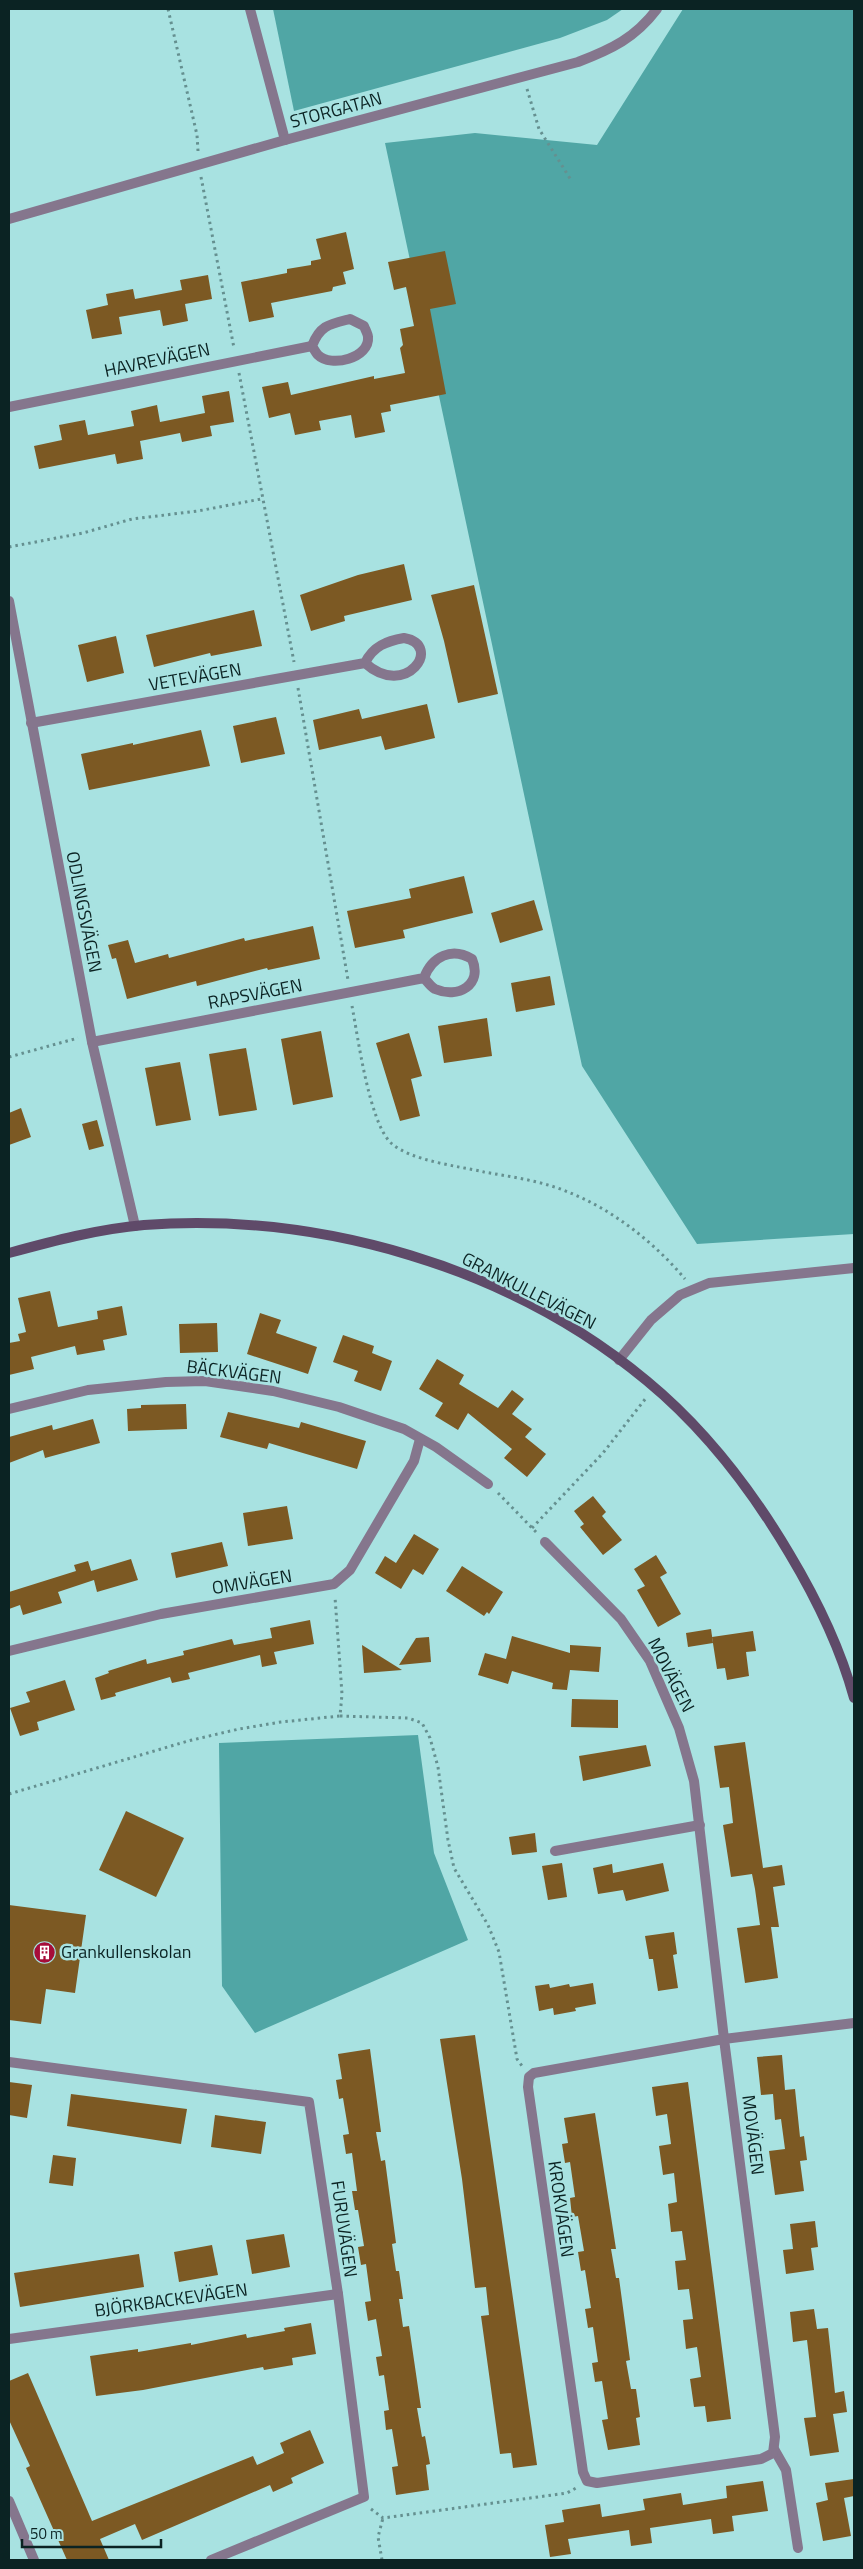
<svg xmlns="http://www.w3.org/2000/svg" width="863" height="2569" font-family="'Titillium Web',sans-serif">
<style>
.forest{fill:#50a6a5}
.building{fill:#7c5923}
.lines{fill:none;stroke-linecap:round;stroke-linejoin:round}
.path{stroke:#659090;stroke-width:3;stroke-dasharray:2.5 4;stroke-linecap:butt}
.lane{stroke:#85768d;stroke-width:10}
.street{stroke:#85768d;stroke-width:10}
.secondary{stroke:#5f4a69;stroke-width:10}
.labels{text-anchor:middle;stroke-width:5;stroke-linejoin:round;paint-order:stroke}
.street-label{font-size:18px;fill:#0b2323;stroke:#a8e2e1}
.poi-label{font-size:18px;fill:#0b2323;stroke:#a8e2e1;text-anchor:start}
</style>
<rect width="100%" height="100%" fill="#a8e2e1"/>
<!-- forest -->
<g class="forest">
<path d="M 273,9 L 623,9 L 607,20 L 560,38 L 294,111 Z"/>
<path d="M 683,9 L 854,9 L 854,1234 L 697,1244 L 582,1066 L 385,143 L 475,133 L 597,145 Z"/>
<path d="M 418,1735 L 434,1853 L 468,1940 L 255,2033 L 222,1986 L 219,1743 Z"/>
</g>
<!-- building -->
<g class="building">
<path d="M 346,232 L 354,269 L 343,272 L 346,284 L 333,287 L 332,291 L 271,303 L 274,317 L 249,322 L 241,282 L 287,273 L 287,269 L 311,265 L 311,261 L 321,259 L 316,239 Z"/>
<path d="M 445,251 L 456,304 L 430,309 L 446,394 L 390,405 L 391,411 L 381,413 L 385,432 L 355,438 L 351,415 L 319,421 L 321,430 L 295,435 L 290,413 L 269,418 L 262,387 L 288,382 L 291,395 L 374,376 L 374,379 L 405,373 L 400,348 L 403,345 L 400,329 L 414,326 L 406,287 L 394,290 L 388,262 Z"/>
<path d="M 208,275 L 212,299 L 185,304 L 188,321 L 163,326 L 160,310 L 119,317 L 122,334 L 92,339 L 86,310 L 108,305 L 106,294 L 133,289 L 135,299 L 182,290 L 180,280 Z"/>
<path d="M 229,391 L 234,422 L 210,426 L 212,436 L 182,442 L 180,433 L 140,441 L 143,459 L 117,464 L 115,454 L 39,469 L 34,446 L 62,440 L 59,425 L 85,420 L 88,435 L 134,426 L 131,411 L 157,405 L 160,422 L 205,413 L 202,396 Z"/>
<path d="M 404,564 L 412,600 L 344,616 L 345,621 L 311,631 L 300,595 L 358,575 Z"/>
<path d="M 474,585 L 498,694 L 458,703 L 444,641 L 431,595 Z"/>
<path d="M 254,610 L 262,646 L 211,656 L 210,653 L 154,667 L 146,635 Z"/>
<path d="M 116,636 L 124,673 L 87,682 L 78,645 Z"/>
<path d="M 427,704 L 435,738 L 385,750 L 381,736 L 319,750 L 313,720 L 359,709 L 362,719 Z"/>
<path d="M 276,717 L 285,754 L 241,763 L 233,726 Z"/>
<path d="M 201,730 L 210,766 L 89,790 L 81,754 L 133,743 L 133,745 Z"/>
<path d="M 464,876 L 473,913 L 403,930 L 405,938 L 355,948 L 347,911 L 411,898 L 409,889 Z"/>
<path d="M 534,900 L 543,930 L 500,943 L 491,913 Z"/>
<path d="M 313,926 L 320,959 L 268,970 L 267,968 L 197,986 L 196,981 L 127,999 L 116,958 L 112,959 L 108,945 L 128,940 L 135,963 L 168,954 L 169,958 L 244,938 L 245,941 Z"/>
<path d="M 550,976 L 555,1005 L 516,1012 L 511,983 Z"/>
<path d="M 487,1018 L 492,1056 L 444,1063 L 438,1026 Z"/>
<path d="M 321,1031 L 333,1097 L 293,1105 L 281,1039 Z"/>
<path d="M 409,1033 L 422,1076 L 411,1079 L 420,1116 L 400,1121 L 376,1043 Z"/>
<path d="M 246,1048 L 257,1110 L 219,1116 L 209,1054 Z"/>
<path d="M 180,1062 L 191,1120 L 156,1126 L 145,1068 Z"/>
<path d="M 21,1108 L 31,1137 L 9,1145 L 9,1113 Z"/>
<path d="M 97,1120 L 104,1146 L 89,1150 L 82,1124 Z"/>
<path d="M 50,1291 L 58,1327 L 98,1319 L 97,1311 L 122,1306 L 127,1335 L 103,1340 L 105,1350 L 77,1355 L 75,1346 L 31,1357 L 34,1369 L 9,1375 L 9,1343 L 20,1341 L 18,1334 L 26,1332 L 18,1298 Z"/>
<path d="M 260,1313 L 281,1320 L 276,1333 L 317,1347 L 308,1374 L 247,1354 Z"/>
<path d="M 217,1323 L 218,1352 L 180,1353 L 179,1324 Z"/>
<path d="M 343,1335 L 374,1346 L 372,1353 L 392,1361 L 381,1391 L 354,1381 L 358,1371 L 333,1362 Z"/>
<path d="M 437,1359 L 464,1375 L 459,1384 L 498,1408 L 512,1390 L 524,1399 L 512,1414 L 532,1429 L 525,1437 L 546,1454 L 527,1477 L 504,1458 L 512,1449 L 468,1413 L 458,1430 L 435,1416 L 443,1403 L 419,1389 Z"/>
<path d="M 186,1404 L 187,1429 L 128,1431 L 127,1409 L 141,1408 L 141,1405 Z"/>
<path d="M 228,1412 L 299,1428 L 301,1422 L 366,1441 L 357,1469 L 269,1443 L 267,1449 L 220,1437 Z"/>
<path d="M 93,1419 L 100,1443 L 45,1458 L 43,1450 L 9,1463 L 9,1437 L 52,1425 L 53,1430 Z"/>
<path d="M 593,1496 L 606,1512 L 602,1516 L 622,1540 L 603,1555 L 580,1527 L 584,1524 L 574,1511 Z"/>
<path d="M 287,1506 L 293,1539 L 248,1546 L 243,1513 Z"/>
<path d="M 414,1534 L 439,1549 L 423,1575 L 413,1569 L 401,1589 L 375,1573 L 385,1556 L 396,1563 Z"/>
<path d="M 222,1542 L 228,1566 L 176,1578 L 171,1553 Z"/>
<path d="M 656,1555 L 667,1573 L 660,1577 L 681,1614 L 658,1627 L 637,1590 L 645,1586 L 634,1569 Z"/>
<path d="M 131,1559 L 138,1580 L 97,1592 L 94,1580 L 58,1592 L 62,1603 L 23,1615 L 20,1605 L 9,1609 L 9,1592 L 76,1571 L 74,1565 L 88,1561 L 94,1580 L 91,1571 Z"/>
<path d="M 462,1566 L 503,1592 L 489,1614 L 487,1612 L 484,1616 L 446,1591 Z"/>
<path d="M 310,1620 L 314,1644 L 274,1652 L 277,1664 L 262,1667 L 260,1655 L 188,1673 L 190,1679 L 172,1683 L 170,1677 L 115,1693 L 116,1696 L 101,1700 L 95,1678 L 109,1673 L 108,1671 L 146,1659 L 147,1664 L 184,1655 L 183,1651 L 232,1639 L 234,1645 L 272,1638 L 270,1628 Z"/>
<path d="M 711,1629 L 713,1643 L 688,1647 L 686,1633 Z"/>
<path d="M 753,1631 L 756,1651 L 746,1652 L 749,1676 L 727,1680 L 725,1668 L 717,1669 L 712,1637 Z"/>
<path d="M 512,1636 L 570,1653 L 570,1645 L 601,1647 L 599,1672 L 570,1670 L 567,1690 L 552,1689 L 553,1683 L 512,1671 L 508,1684 L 478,1675 L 485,1653 L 506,1659 Z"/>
<path d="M 429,1637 L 431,1662 L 399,1665 L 416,1638 Z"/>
<path d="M 362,1645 L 402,1670 L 364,1673 Z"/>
<path d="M 65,1680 L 75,1710 L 37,1722 L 39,1730 L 20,1736 L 10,1708 L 30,1702 L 26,1692 Z"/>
<path d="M 572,1699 L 618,1700 L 618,1728 L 571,1727 Z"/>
<path d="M 745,1742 L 763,1868 L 782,1865 L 785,1885 L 773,1887 L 779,1927 L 771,1927 L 778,1978 L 745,1983 L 737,1928 L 760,1925 L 755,1889 L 752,1874 L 731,1877 L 723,1825 L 733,1823 L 729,1787 L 720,1788 L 714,1746 Z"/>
<path d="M 646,1745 L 651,1766 L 583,1781 L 579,1756 Z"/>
<path d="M 126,1811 L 184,1838 L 156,1897 L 99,1870 Z"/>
<path d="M 535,1833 L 537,1852 L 512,1855 L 509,1837 Z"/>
<path d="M 562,1863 L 567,1897 L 548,1900 L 542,1866 Z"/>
<path d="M 663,1863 L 669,1891 L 626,1901 L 623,1890 L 598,1894 L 593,1868 L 612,1864 L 613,1873 Z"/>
<path d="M 9,1905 L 86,1915 L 75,1993 L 46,1989 L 41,2024 L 9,2020 Z"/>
<path d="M 674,1932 L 677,1954 L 673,1955 L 678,1988 L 658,1991 L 653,1959 L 649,1959 L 645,1936 Z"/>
<path d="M 593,1983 L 596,2004 L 575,2008 L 576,2011 L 554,2015 L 553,2008 L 539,2011 L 535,1986 L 549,1984 L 550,1988 L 569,1984 L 570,1987 Z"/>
<path d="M 475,2035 L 537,2465 L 513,2468 L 511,2453 L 500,2454 L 481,2316 L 489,2315 L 486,2287 L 475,2288 L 462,2179 L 440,2039 Z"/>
<path d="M 370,2049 L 381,2132 L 376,2132 L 381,2161 L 385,2160 L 396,2243 L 392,2244 L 396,2271 L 399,2271 L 403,2299 L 399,2299 L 403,2327 L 409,2326 L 421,2408 L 417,2408 L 422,2437 L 425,2436 L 430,2464 L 426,2465 L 429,2490 L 396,2495 L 392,2467 L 398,2466 L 392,2429 L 386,2430 L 384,2411 L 389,2410 L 384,2375 L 379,2376 L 376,2357 L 382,2356 L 376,2319 L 368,2321 L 365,2302 L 371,2301 L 366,2264 L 361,2265 L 358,2247 L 364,2246 L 358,2210 L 355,2210 L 352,2191 L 357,2191 L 352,2153 L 346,2154 L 343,2135 L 349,2134 L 343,2098 L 339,2099 L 336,2080 L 342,2079 L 338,2054 Z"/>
<path d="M 782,2055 L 785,2090 L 795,2089 L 800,2137 L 804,2136 L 807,2160 L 800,2161 L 804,2191 L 775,2195 L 769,2151 L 785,2149 L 781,2119 L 775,2120 L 773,2094 L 761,2095 L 757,2057 Z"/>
<path d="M 9,2082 L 32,2085 L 27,2118 L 9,2115 Z"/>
<path d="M 688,2082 L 731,2419 L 707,2422 L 705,2406 L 694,2407 L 690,2379 L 701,2377 L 697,2347 L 686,2349 L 683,2320 L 693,2319 L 689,2289 L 678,2290 L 675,2261 L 686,2260 L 682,2231 L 671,2232 L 668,2204 L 677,2202 L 674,2173 L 663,2175 L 659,2146 L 671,2144 L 667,2114 L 656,2116 L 652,2087 Z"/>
<path d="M 71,2094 L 187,2109 L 181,2144 L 67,2126 Z"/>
<path d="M 595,2113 L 616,2249 L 611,2249 L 616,2278 L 619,2278 L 630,2360 L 626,2361 L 631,2389 L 636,2389 L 640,2417 L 636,2418 L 640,2445 L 608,2450 L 602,2420 L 608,2419 L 602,2381 L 595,2382 L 592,2363 L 598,2362 L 593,2327 L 588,2328 L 585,2309 L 591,2308 L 585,2270 L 581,2271 L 578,2252 L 584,2251 L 578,2216 L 572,2217 L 570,2198 L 575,2197 L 570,2162 L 565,2163 L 562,2144 L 568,2143 L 564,2118 Z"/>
<path d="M 215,2115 L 266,2122 L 261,2154 L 211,2147 Z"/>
<path d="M 53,2155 L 76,2158 L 73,2186 L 49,2183 Z"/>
<path d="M 815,2221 L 818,2247 L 811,2248 L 814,2270 L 786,2274 L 783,2250 L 793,2249 L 790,2224 Z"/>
<path d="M 284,2234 L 290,2267 L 252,2274 L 246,2240 Z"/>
<path d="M 212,2245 L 218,2275 L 179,2282 L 174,2252 Z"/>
<path d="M 139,2254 L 144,2287 L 20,2307 L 14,2273 Z"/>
<path d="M 814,2309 L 817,2329 L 828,2328 L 835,2393 L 844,2391 L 847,2412 L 833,2414 L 839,2452 L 810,2456 L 804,2418 L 816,2417 L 807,2340 L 793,2342 L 790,2312 Z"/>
<path d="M 311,2323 L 316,2354 L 292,2358 L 293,2365 L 264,2370 L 263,2367 L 143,2390 L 96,2396 L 90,2356 L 138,2349 L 138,2352 L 191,2343 L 191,2345 L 246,2334 L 247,2338 L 285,2331 L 284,2328 Z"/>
<path d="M 28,2373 L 92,2521 L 253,2456 L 257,2465 L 284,2453 L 280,2443 L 310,2430 L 324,2463 L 291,2478 L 293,2483 L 273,2492 L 270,2485 L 142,2540 L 135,2524 L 100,2539 L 109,2560 L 67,2560 L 26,2468 L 30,2466 L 9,2420 L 9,2381 Z"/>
<path d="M 854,2479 L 854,2496 L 844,2498 L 851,2536 L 823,2541 L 816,2503 L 828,2500 L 825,2483 Z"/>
<path d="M 763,2481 L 768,2511 L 732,2516 L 734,2531 L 713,2534 L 711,2519 L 650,2528 L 652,2543 L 631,2546 L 629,2530 L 568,2539 L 571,2554 L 550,2557 L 545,2525 L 564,2522 L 562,2510 L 600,2504 L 602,2517 L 645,2510 L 643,2499 L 681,2493 L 683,2505 L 727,2498 L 726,2486 Z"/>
</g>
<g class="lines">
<!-- path -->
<g class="path">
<path d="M 168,9 L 197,135 L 198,151"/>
<path d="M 527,89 L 539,129 L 571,180"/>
<path d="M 201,177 L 234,348"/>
<path d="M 239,373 L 294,662"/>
<path d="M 9,547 L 83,533 L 132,519 L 198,511 L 261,499"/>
<path d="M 298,688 L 348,980"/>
<path d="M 352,1006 C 358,1037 369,1122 391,1143 C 411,1161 458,1166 484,1172 C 512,1177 542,1181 568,1192 C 612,1209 655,1243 685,1279"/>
<path d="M 9,1057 L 78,1038"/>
<path d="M 498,1493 L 537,1533"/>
<path d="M 532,1528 L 603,1453 L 646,1398"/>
<path d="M 340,1716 L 408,1718 L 422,1723 L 430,1738 L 438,1767 L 448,1840 L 454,1868 L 488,1925 L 499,1952 L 517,2059 L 522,2066"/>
<path d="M 9,1794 L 188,1741 L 239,1729 L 281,1722 L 340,1716 L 342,1694 L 335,1597"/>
<path d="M 371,2509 L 383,2518 L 567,2493 L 576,2488"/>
<path d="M 382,2560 L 378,2537 L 383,2518"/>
</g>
<!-- lane -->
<path class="lane" d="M 774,2449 L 786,2470 L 798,2548"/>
<!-- street -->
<g class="street">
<path d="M 250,9 L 285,140"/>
<path d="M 9,219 L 285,140 L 578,62 C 612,49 635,38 657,9"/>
<path d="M 350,319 L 364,326 C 365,329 368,334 368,337 C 370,358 331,368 318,355 C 316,353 314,349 312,346 C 320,325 330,324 350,319 Z"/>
<path d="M 9,407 L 312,346"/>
<path d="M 9,601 L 92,1042 L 135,1226"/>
<path d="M 31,723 L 365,663 C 406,700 444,645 404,638 C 387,641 373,646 365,663"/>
<path d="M 92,1042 L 424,978 C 432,956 452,947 472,959 C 483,985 458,999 435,989 C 431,987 427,981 424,978"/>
<path d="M 619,1360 L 651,1320 L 680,1295 L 709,1283 L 854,1268"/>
<path d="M 9,1409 L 88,1390 L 166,1382 L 205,1381 L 273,1391 L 339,1407 L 404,1429 L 436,1447 L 488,1484"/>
<path d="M 545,1542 L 621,1619 L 650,1661 L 679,1728 L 694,1781 L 724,2039 L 775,2437 L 773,2453 L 761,2459 L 597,2483 L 587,2481 L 583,2472 L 528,2087 L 529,2077 L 534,2073 L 724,2039 L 854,2023"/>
<path d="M 9,1651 L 161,1614 L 334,1584 L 350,1570 L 414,1461 L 420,1439"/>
<path d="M 555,1851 L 700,1825"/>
<path d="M 9,2062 L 309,2102 L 338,2294 L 364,2497 L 211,2560"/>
<path d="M 9,2339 L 338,2294"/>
<path d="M 9,2501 L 34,2560"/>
</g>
<!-- secondary -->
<path class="secondary" d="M 9,1253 C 53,1241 98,1229 144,1225 C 320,1212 511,1267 647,1381 C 704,1428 751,1489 789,1553 C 816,1598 840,1647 854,1698"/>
</g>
<!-- icons -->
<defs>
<symbol id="building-disc" viewBox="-11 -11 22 22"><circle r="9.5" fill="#a60c39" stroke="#a8e2e1"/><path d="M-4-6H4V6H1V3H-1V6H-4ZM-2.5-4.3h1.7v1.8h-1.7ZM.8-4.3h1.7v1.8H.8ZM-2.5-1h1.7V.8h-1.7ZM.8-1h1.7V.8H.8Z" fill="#fff"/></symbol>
</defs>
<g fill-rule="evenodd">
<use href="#building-disc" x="32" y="1940" width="25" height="25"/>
</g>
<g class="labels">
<!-- street labels -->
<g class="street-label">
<text transform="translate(336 110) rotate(-15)" y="6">STORGATAN</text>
<text transform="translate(157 360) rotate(-12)" y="6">HAVREVÄGEN</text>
<text transform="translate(195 677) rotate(-10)" y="6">VETEVÄGEN</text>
<text transform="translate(84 912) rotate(79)" y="6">ODLINGSVÄGEN</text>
<text transform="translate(255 994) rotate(-11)" y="6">RAPSVÄGEN</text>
<text transform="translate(529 1291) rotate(27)" y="6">GRANKULLEVÄGEN</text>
<text transform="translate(234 1372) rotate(7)" y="6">BÄCKVÄGEN</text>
<text transform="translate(252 1582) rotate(-9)" y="6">OMVÄGEN</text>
<text transform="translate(671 1675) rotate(63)" y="6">MOVÄGEN</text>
<text transform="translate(753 2135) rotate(83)" y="6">MOVÄGEN</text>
<text transform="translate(561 2209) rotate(82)" y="6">KROKVÄGEN</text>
<text transform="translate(344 2229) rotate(82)" y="6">FURUVÄGEN</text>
<text transform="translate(171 2300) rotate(-8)" y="6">BJÖRKBACKEVÄGEN</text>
</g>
<!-- poi labels -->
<g class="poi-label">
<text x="61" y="1958">Grankullenskolan</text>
</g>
</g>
<!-- border -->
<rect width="863" height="2569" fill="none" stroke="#0b2323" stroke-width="20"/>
<!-- scale -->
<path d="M22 2539v8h139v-8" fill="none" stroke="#0b2323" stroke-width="2.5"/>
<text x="30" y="2539" font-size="15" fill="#0b2323" stroke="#a8e2e1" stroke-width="4" paint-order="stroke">50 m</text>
</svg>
